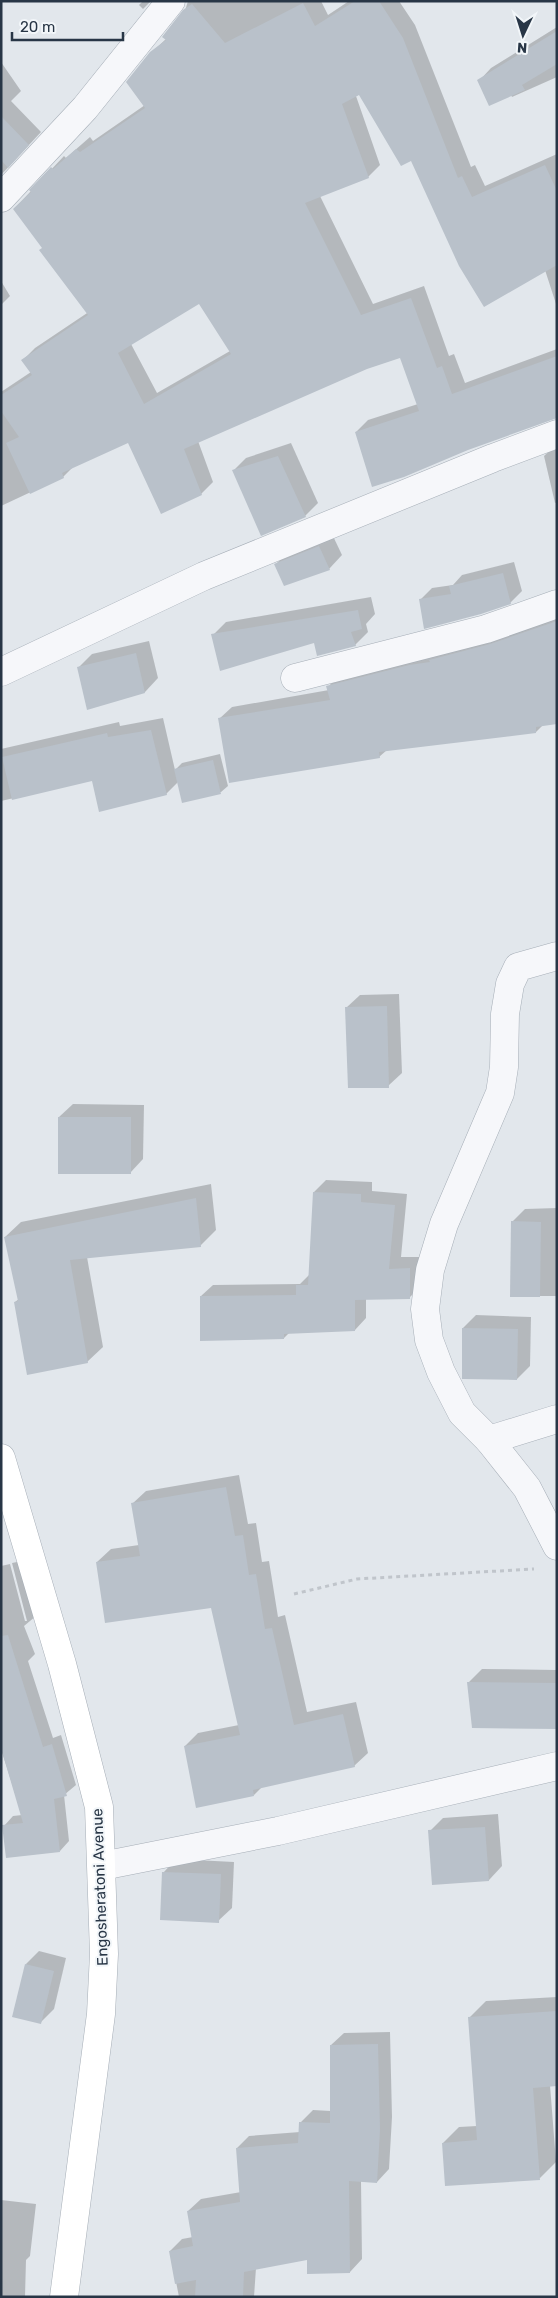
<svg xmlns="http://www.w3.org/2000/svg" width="558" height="2298" font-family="Rubik,sans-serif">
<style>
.shadow{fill:#0003;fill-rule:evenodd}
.building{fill:#b9c1ca;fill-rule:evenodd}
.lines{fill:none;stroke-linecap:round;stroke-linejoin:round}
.street-casing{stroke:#a6aeb7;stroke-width:29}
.secondary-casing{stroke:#a6aeb7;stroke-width:29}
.path{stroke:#c0c5cb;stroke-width:3;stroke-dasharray:4 4;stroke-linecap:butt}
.street{stroke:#f6f7fa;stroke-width:28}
.secondary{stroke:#fff;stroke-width:28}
.labels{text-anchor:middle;stroke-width:4;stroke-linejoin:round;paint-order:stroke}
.street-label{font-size:15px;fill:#283646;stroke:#f2f6f9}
</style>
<rect width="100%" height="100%" fill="#e2e7ec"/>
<!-- shadow -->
<g class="shadow">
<path d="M 143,1 L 151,1 L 143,9 L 139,5 Z"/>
<path d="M 188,1 L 321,1 L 328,15 L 349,1 L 399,1 L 415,25 L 471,167 L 475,165 L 485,186 L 557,154 L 557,307 L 545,270 L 412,160 L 360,94 L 356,96 L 380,165 L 368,177 L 320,196 L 373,304 L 424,286 L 449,356 L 454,354 L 465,383 L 557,349 L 557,418 L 356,432 L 368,420 L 418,404 L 401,356 L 366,368 L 198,441 L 213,482 L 201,494 L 128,441 L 73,467 L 63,477 L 1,506 L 1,392 L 31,372 L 23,360 L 35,348 L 178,252 L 43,247 L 14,209 L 64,156 L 66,158 L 90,137 L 93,141 L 145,105 L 151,53 L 166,39 L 185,11 ZM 200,302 L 230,351 L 157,393 L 131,344 Z"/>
<path d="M 557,27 L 557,77 L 512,97 L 511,95 L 479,81 L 491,68 Z"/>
<path d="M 1,62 L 21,91 L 11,101 L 41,132 L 1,175 Z"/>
<path d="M 1,281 L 10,296 L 1,305 Z"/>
<path d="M 291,443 L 318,503 L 305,516 L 233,471 L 246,458 Z"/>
<path d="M 557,444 L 557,502 L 555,503 L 544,456 Z"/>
<path d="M 332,534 L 342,555 L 329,569 L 276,564 L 289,551 Z"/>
<path d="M 514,562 L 522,591 L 510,603 L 420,600 L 432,588 L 453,585 L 462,575 Z"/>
<path d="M 371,597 L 375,614 L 366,624 L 368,632 L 355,645 L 213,635 L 226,622 Z"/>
<path d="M 557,614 L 557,723 L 543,725 L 536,732 L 387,750 L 379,757 L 219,719 L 232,707 L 329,690 L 328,687 L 340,674 Z"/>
<path d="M 149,641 L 158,678 L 145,692 L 88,708 L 79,667 L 92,654 Z"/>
<path d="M 163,718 L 175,770 L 182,763 L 220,754 L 228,786 L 221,792 L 183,802 L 178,782 L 166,794 L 92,780 L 1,801 L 1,749 L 119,722 L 120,726 Z"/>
<path d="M 399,994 L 402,1073 L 388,1086 L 346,1008 L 360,995 Z"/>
<path d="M 73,1104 L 144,1105 L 143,1159 L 130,1173 L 59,1117 Z"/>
<path d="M 326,1180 L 372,1182 L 372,1191 L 407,1194 L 401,1257 L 421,1257 L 421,1286 L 409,1298 L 366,1298 L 366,1318 L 355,1330 L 289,1333 L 284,1338 L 201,1296 L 213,1285 L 300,1284 L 310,1274 L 314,1192 Z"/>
<path d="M 211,1184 L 216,1230 L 200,1246 L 87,1257 L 103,1347 L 87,1362 L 15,1302 L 19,1299 L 5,1237 L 21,1222 Z"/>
<path d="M 557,1208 L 557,1296 L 511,1296 L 512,1222 L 525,1209 Z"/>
<path d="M 476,1315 L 531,1317 L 530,1366 L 517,1379 L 463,1328 Z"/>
<path d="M 239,1475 L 248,1524 L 256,1523 L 262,1562 L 269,1561 L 278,1617 L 285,1615 L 307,1712 L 356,1702 L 368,1753 L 354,1766 L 262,1787 L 254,1795 L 185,1746 L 198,1733 L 239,1725 L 212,1606 L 97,1562 L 111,1549 L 139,1545 L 132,1504 L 146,1491 Z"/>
<path d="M 22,1561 L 36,1616 L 24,1626 L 35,1654 L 28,1661 L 53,1738 L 61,1735 L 76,1785 L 64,1795 L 69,1841 L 60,1851 L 4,1826 L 13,1816 L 22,1815 L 1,1749 L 1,1566 L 10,1564 L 25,1621 L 27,1621 L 12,1563 Z"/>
<path d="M 482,1669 L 557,1670 L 557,1728 L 469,1682 Z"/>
<path d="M 498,1814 L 502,1866 L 489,1880 L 434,1883 L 430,1831 L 443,1818 Z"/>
<path d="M 176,1859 L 234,1862 L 232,1908 L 218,1921 L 163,1873 Z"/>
<path d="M 39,1951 L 66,1958 L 54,2009 L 41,2022 L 26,1964 Z"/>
<path d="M 557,1997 L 557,2085 L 550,2085 L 556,2162 L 540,2178 L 443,2143 L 459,2127 L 477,2126 L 470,2017 L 486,2001 Z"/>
<path d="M 390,2032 L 392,2117 L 389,2169 L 377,2182 L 361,2181 L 362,2259 L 350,2272 L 308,2259 L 256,2268 L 254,2297 L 179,2297 L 170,2251 L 182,2239 L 193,2237 L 188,2211 L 201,2199 L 241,2192 L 237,2148 L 249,2136 L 300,2132 L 301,2122 L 313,2110 L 331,2111 L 331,2045 L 344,2033 Z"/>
<path d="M 1,2200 L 36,2204 L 30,2256 L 26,2260 L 25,2297 L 1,2297 Z"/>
</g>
<!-- building -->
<g class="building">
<path d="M 355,1 L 379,1 L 403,38 L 458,178 L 462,176 L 472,197 L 545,165 L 557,191 L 557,265 L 484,307 L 459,266 L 411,161 L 401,166 L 359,95 L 342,104 L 369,178 L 305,203 L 361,315 L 411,298 L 437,368 L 442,366 L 452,394 L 557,356 L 557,418 L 468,450 L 404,477 L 372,487 L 355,432 L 419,411 L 400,358 L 367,369 L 184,449 L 202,495 L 161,514 L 128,443 L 62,473 L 64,478 L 30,494 L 6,443 L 19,437 L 1,411 L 1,395 L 32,375 L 21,360 L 88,315 L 39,250 L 42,248 L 13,209 L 31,192 L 29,190 L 51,167 L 53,169 L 76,149 L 80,152 L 145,108 L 126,82 L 150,52 L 166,40 L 162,37 L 183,10 L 192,4 L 225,43 L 303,3 L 315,26 ZM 199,304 L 231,354 L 144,404 L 118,353 Z"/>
<path d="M 557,31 L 557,64 L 522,85 L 525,90 L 489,106 L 477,80 Z"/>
<path d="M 1,116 L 29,145 L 8,168 L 1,160 Z"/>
<path d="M 278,456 L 306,517 L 261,536 L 232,470 Z"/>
<path d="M 319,546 L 330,570 L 284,586 L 274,564 Z"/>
<path d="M 503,573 L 511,604 L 481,614 L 424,629 L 419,599 L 451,594 L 449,586 Z"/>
<path d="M 358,610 L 362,629 L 351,632 L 356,646 L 317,656 L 314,643 L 220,671 L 211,634 Z"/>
<path d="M 557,621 L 557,724 L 536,727 L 536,733 L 379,752 L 380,758 L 229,783 L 218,718 L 330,700 L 326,686 L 409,665 L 430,662 L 429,660 L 490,644 Z"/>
<path d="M 136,653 L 145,693 L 87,710 L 77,667 Z"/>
<path d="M 151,730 L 167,795 L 99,812 L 92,781 L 12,800 L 2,757 L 107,733 L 108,737 Z"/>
<path d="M 213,760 L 221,794 L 182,803 L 174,769 Z"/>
<path d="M 387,1006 L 389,1088 L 348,1088 L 345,1007 Z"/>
<rect x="58" y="1117" width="73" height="57"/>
<path d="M 313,1192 L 361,1194 L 361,1202 L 395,1205 L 389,1269 L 410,1268 L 410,1299 L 355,1300 L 355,1331 L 284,1334 L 284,1339 L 200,1341 L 200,1296 L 296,1295 L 296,1285 L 308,1285 Z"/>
<path d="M 196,1198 L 201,1247 L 70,1260 L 88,1363 L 27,1375 L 14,1302 L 18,1301 L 4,1237 Z"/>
<path d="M 511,1221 L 541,1222 L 540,1297 L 510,1297 Z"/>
<path d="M 462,1328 L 518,1329 L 517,1380 L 462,1379 Z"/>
<path d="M 226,1487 L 235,1536 L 243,1535 L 249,1575 L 256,1574 L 265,1629 L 272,1628 L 294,1725 L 343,1714 L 355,1767 L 253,1790 L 254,1796 L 196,1808 L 184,1746 L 240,1735 L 211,1608 L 105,1623 L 96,1562 L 140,1556 L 131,1503 Z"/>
<path d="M 8,1635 L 43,1747 L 52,1744 L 67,1796 L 54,1799 L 60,1852 L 6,1858 L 2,1825 L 23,1823 L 1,1748 L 1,1636 Z"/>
<path d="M 467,1682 L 557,1683 L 557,1729 L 472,1728 Z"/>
<path d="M 485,1827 L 489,1881 L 432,1885 L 428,1830 Z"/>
<path d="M 162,1872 L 221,1874 L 219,1923 L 160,1920 Z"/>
<path d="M 25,1964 L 54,1971 L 41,2024 L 12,2017 Z"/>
<path d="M 557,2011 L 557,2086 L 533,2088 L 540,2180 L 445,2186 L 442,2143 L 477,2140 L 468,2017 Z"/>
<path d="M 378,2044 L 380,2130 L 377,2183 L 349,2181 L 350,2273 L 307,2274 L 307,2260 L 244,2272 L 243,2297 L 195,2297 L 196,2280 L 175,2284 L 169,2251 L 193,2246 L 187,2211 L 240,2202 L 236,2148 L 298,2143 L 299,2122 L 330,2123 L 330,2045 Z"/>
</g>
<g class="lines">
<defs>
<g id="street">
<path d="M 1,198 L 85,108 L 171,1"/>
<path d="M 1,672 L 204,576 L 493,458 L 557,434"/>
<path d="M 295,678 L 486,629 L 557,604"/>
<path d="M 557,956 L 518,967 L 510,984 L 505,1014 L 504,1067 L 500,1093 L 444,1224 L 430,1270 L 425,1309 L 429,1340 L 441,1372 L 462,1413 L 489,1440 L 527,1488 L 557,1546"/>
<path d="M 489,1440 L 557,1419"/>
<path d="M 102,1866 L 278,1831 L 557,1766"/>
</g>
<path id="secondary" d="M 1,1458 L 62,1664 L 99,1807 L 104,1954 L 101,2014 L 64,2297"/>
</defs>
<!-- street casing -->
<use href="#street" class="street-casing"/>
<!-- secondary casing -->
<use href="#secondary" class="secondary-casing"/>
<!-- path -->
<path class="path" d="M 294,1594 L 357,1579 L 534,1569"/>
<!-- street -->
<use href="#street" class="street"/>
<!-- secondary -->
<use href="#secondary" class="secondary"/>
</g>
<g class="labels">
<!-- street labels -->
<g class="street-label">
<text transform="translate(100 1887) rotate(-92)" y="5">Engosheratoni Avenue</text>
</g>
</g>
<!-- border -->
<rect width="558" height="2298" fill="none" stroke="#283646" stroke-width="5"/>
<!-- north arrow -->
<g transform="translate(523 35) rotate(184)" stroke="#f2f6f9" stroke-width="4" paint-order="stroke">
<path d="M0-4L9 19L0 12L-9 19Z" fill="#283646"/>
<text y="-8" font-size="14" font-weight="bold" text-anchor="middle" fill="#283646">N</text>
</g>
<!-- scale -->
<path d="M12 32v8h111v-8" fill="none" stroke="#283646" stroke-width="2.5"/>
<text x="20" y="32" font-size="15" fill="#283646" stroke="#f2f6f9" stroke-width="4" paint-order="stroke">20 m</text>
</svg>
